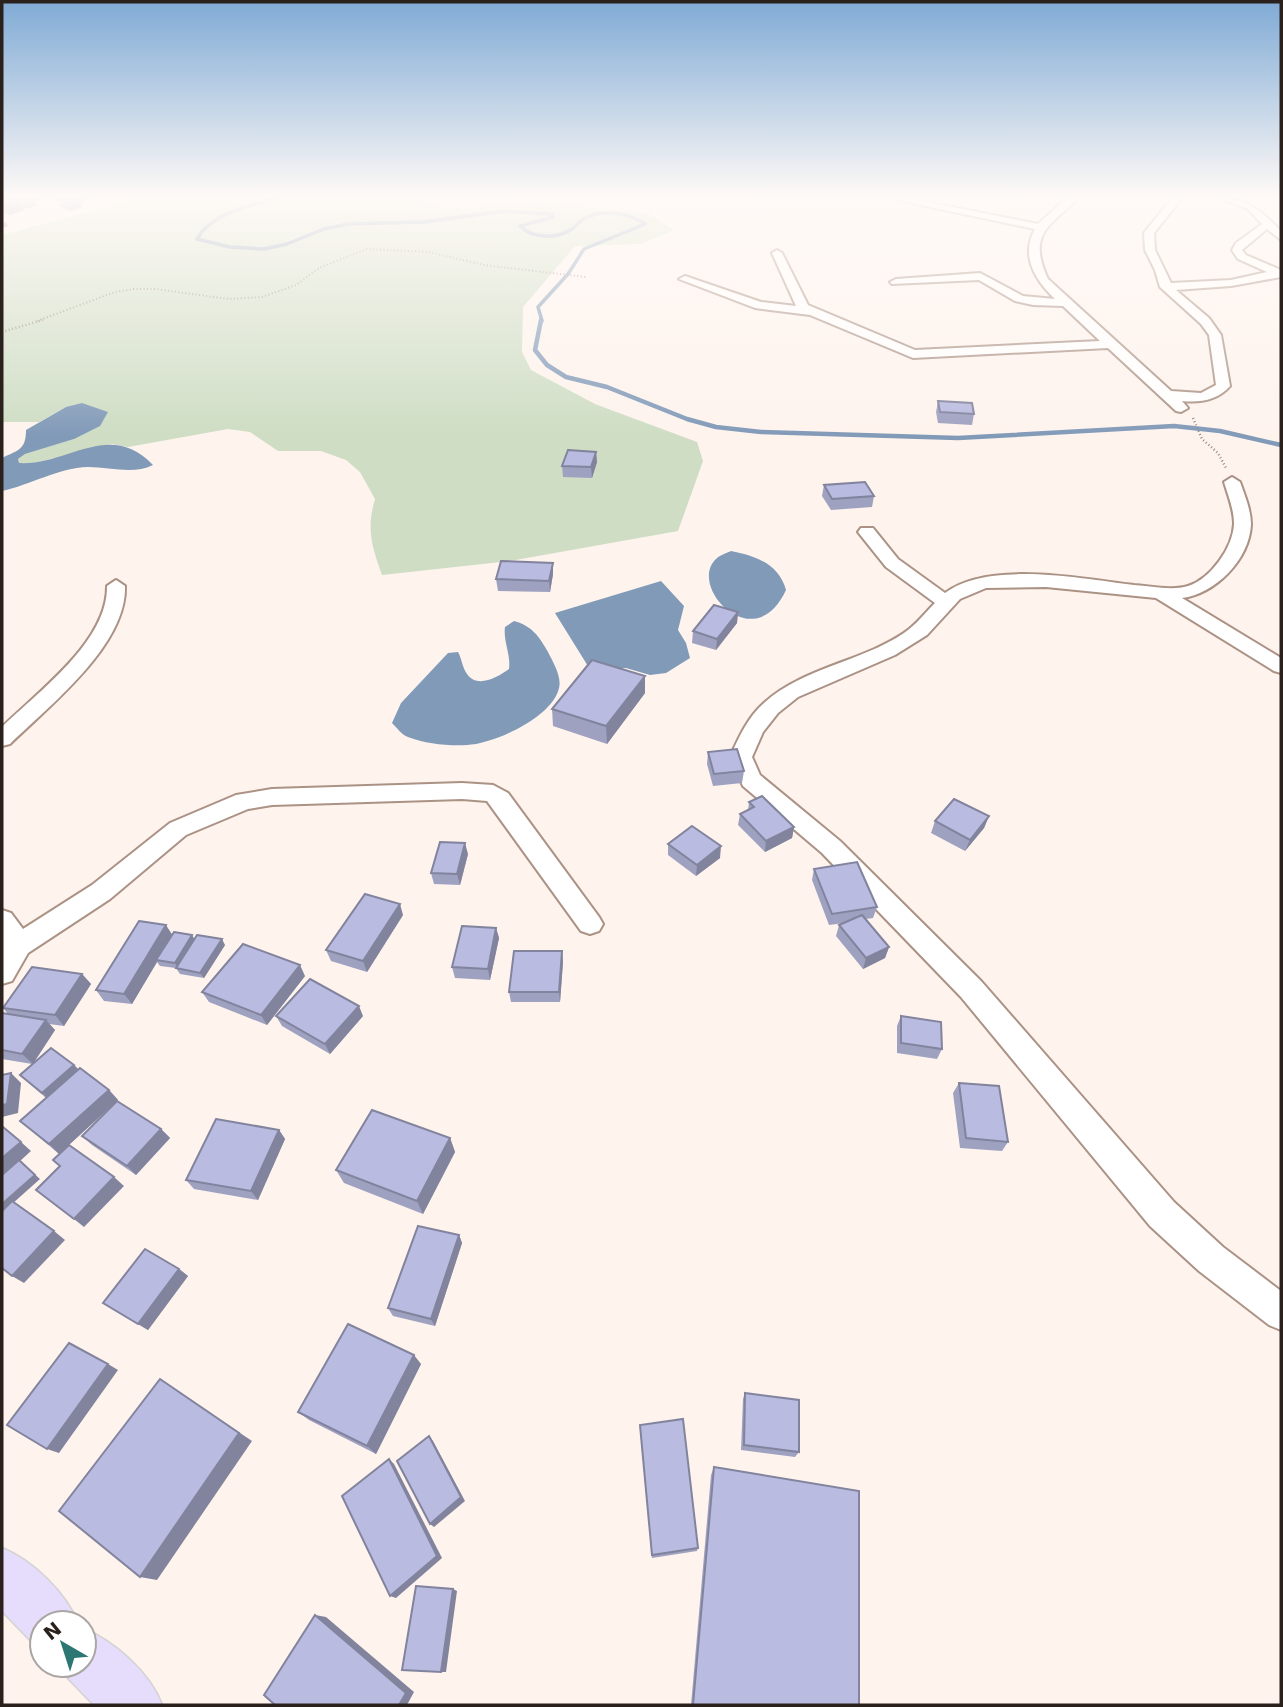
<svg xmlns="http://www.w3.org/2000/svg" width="1283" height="1707" font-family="'DejaVu Sans',sans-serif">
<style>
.green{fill:#ceddc4}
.water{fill:#819ab8}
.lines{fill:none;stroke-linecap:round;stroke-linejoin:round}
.stream-far1{stroke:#819ab8;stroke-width:3.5}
.stream{stroke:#819ab8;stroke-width:4.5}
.minor-casing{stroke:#ab9285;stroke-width:4}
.major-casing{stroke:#d5d3d2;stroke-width:3}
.path-far1{stroke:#948984;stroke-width:2;stroke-dasharray:1 2.5;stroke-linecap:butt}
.path{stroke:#948984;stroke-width:2.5;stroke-dasharray:1 2.5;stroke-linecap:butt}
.minor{fill:#fff;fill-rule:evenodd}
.major{fill:#e5ddfb;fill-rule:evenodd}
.wall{fill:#9fa1c1}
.shaded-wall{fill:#82839d}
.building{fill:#b9bbe0;stroke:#82839d;stroke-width:2}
</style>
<rect width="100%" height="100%" fill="#fef3ed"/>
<!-- green -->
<path class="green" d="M 139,198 L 417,198 L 440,208 L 549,203 L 587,206 L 649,214 L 674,230 L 641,244 L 575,246 L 523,307 L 522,352 L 531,370 L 595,404 L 697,442 L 703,461 L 678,531 L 510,561 L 382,575 C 372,547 366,529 375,499 L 360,472 L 346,460 L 321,451 L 278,451 L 250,432 L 228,429 L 128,447 L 112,444 L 30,464 L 19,463 L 18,459 L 25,454 L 74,439 L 66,407 L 39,422 L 2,422 L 2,235 Z"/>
<!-- water -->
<g class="water">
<path d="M 82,403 L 108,412 L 100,426 L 74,439 L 25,454 L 18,459 L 19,463 C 67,466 110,419 153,465 C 133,475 110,467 88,467 C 58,468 30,485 2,491 L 2,458 C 18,450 26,450 26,430 L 66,407 Z"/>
<path d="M 731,551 C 756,556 779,564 786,590 C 754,659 687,586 716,559 C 720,555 727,553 731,551 Z"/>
<path d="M 661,581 L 684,606 L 678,630 L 686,643 L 690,658 L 666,673 L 650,675 L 626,668 L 591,671 L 555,613 Z"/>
<path d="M 514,621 C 532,626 539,636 548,652 C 553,662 562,677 559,688 C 553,717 494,744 467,745 C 448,746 426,744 408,737 C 402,735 397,728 392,723 L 401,703 L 448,653 L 458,652 C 462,659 462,667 467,674 C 477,689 498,677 509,669 C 511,654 503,641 505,627 Z"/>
</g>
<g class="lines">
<!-- stream-far1 -->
<path class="stream-far1" d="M 276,198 C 250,206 211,213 197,239 L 230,247 L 264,249 L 287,244 L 324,229 L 348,224 L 423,222 L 505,211 L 552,214 L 553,217 L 520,226 C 533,239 557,239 572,229 C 577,225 580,221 585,218 C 603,209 629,213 645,224 L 584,249 L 568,274 L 538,307 L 542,321"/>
<!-- stream -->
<path class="stream" d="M 541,320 L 535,350 L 547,365 L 566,377 L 607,387 L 687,419 L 716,427 L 761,432 L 958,438 L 1174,426 L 1220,431 L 1281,445"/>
<defs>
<g id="minor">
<path d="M 887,198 L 907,198 L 1038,224 L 1067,198 L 1079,198 C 1049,226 1027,234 1048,279 L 1171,391 L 1201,393 L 1216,385 L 1209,335 L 1201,324 L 1160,287 L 1155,270 L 1145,250 L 1144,233 L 1172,198 L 1182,198 L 1154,233 L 1155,250 L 1171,283 L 1231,280 L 1267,272 L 1238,259 L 1232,250 L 1236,243 L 1262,224 L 1248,209 L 1219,198 C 1248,198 1262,212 1281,231 L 1281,240 L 1267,229 L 1242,250 L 1246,255 L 1281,270 L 1281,277 L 1231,286 L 1176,290 L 1209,318 L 1221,335 L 1230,386 C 1218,400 1200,403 1182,401 L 1188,408 L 1181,412 L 1176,411 L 1108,348 L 913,358 L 810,315 L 755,308 L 679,279 L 685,276 L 761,302 L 796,306 L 772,253 L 777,250 L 782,253 L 808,305 L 915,350 L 1100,341 L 1063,306 L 1033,305 L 1015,301 L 979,280 L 892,284 L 890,282 L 896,279 L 980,273 L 1023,296 L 1055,299 C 1035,280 1020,256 1035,229 Z"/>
<path d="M 1232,477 L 1240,482 C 1245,496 1251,510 1251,525 C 1249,560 1215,594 1182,598 L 1281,658 L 1281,673 L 1274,671 L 1156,598 L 1046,587 L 986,588 L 960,599 L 927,635 L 895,655 L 798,697 L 778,713 L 763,732 L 752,757 L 760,775 L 840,841 L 981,981 L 1174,1202 L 1223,1247 L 1281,1291 L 1281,1330 L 1269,1325 L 1199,1271 L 1150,1226 L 961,997 L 822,853 L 743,786 L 730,757 C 739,737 748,717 764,703 C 804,667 861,662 904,633 C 916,625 925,613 935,603 L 886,567 L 858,532 L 861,528 L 873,528 L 898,559 L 945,593 C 989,560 1082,579 1134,585 C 1151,586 1172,591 1188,586 C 1211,579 1233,547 1234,524 C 1234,509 1228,495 1224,482 Z"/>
<path d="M 116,580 L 125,586 C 127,645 49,706 10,744 L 2,746 L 2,727 C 39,691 108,641 107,586 Z"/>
<path d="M 462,783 L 493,785 L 508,793 L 599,917 L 603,924 L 599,931 L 590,934 L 581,931 L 487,801 L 462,799 L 272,805 L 248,809 L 186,835 L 110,899 L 28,953 L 12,981 L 2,984 L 2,910 L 11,913 L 23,929 L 92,885 L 170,823 L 236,795 L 272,789 Z"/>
</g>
<g id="major">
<path d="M 2,1548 C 33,1561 65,1592 78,1623 L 42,1623 L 42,1646 L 32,1642 L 2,1611 Z"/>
<path d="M 84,1629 C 115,1642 150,1673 162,1705 L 94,1705 L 65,1675 L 60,1665 L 84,1665 Z"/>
</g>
</defs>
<!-- minor casing -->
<use href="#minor" class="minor-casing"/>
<!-- major casing -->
<use href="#major" class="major-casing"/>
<!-- path-far1 -->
<path class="path-far1" d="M 37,321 L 115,292 L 134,289 L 155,289 L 229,299 L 262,297 L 296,285 L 319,268 L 367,249 L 429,252 L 484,265 L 586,277"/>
<!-- path -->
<g class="path">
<path d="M 2,332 L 43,320"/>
<path d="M 1193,418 L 1202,439 L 1218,453 L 1226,468"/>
</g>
<!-- minor -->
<use href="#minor" class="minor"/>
<!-- major -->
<use href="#major" class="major"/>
</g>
<!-- wall -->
<g class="wall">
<path d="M 14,198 L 48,198 L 36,201 L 37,205 L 26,209 L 23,208 L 24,210 L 10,215 L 2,213 L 2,199 L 8,200 Z"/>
<path d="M 56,198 L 83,198 L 85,202 L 80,204 L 82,207 L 70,211 L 63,209 L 61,205 L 66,203 L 58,201 Z"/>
<path d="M 938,401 L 974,414 L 972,425 L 938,423 L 936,412 Z"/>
<path d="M 596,452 L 597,462 L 592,478 L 563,477 L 562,466 Z"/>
<path d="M 824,485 L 874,496 L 872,507 L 831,510 L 822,496 Z"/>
<path d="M 553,563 L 553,574 L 550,592 L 498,591 L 496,579 Z"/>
<path d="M 738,612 L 737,623 L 716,650 L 692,643 L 693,631 Z"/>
<path d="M 645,693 L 607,744 L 553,726 L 552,709 Z"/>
<path d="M 708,752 L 744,771 L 742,783 L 713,786 L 707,764 Z"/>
<path d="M 749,802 L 794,827 L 792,838 L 765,852 L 738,825 L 740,814 L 748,810 Z"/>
<path d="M 989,816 L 984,828 L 965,851 L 931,833 L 935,821 Z"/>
<path d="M 668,844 L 720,858 L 696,876 L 668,855 Z"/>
<path d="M 468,854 L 460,885 L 434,884 L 431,873 Z"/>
<path d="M 814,869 L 877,907 L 873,918 L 866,919 L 889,947 L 885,958 L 863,969 L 836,936 L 839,925 L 844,923 L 829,925 L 812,880 Z"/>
<path d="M 403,915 L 367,972 L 331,961 L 326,950 Z"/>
<path d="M 496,928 L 499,938 L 490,980 L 455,978 L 452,967 Z"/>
<path d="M 172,935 L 192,935 L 195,940 L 225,945 L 204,978 L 180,974 L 176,968 L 160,966 L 157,962 L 132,1004 L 104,1001 L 96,990 Z"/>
<path d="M 562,951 L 563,962 L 560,1002 L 511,1002 L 509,992 Z"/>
<path d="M 82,974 L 91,984 L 64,1026 L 49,1024 L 55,1030 L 33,1063 L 74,1065 L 79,1070 L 109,1090 L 118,1100 L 59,1154 L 20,1121 L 46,1098 L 20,1075 L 32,1064 L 2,1059 L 2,1013 L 8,1014 L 3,1008 Z"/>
<path d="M 305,976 L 267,1025 L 209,1002 L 202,992 Z"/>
<path d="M 276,1016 L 363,1016 L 330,1054 L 282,1026 Z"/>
<path d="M 901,1016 L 942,1049 L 937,1059 L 897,1053 L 897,1026 Z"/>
<path d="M 959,1083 L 1008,1142 L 1002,1151 L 960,1148 L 953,1093 Z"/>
<path d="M 161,1129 L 170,1138 L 136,1175 L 92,1145 L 82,1136 Z"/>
<path d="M 279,1130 L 285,1139 L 258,1200 L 194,1189 L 186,1180 Z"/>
<path d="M 450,1138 L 455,1152 L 423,1214 L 344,1183 L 336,1170 Z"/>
<path d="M 459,1235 L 462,1243 L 435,1326 L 393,1316 L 388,1308 Z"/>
<path d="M 179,1269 L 188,1276 L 148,1330 L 103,1303 Z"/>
<path d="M 421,1364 L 376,1454 L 309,1420 L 298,1412 Z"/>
<path d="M 745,1393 L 799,1452 L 795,1457 L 741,1450 L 743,1399 Z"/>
<path d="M 640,1430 L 698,1548 L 697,1551 L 652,1558 Z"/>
<path d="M 714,1467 L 859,1705 L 691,1705 L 711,1475 Z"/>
</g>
<!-- shaded-wall -->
<g class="shaded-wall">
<path d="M 36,198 L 48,198 L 37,201 Z"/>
<path d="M 84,198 L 85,202 L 80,204 L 82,207 L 70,211 L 68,207 L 73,201 Z"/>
<path d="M 36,201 L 37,205 L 26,209 L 24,205 Z"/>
<path d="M 20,202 L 24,210 L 10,215 L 7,207 Z"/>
<path d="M 6,222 L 8,226 L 2,228 L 2,223 Z"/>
<path d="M 596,452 L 597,462 L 592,478 L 591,467 Z"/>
<path d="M 553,563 L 553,574 L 550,592 L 549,581 Z"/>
<path d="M 738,612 L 737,623 L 716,650 L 717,639 Z"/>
<path d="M 645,676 L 645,693 L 607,744 L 606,726 Z"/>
<path d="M 989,816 L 984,828 L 965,851 L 970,840 Z"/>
<path d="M 794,827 L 792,838 L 765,852 L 766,841 Z"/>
<path d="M 465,843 L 468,854 L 460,885 L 457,874 Z"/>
<path d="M 721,846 L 720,858 L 696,876 L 697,865 Z"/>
<path d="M 400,904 L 403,915 L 367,972 L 363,961 Z"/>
<path d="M 166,925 L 173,936 L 156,960 L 157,962 L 132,1004 L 124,994 Z"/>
<path d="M 496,928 L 499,938 L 490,980 L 488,969 Z"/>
<path d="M 192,935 L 195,941 L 178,968 L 175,963 Z"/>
<path d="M 222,939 L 225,945 L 204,978 L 200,973 Z"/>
<path d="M 889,947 L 885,958 L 863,969 L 866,958 Z"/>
<path d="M 562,951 L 563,962 L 560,1002 L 559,992 Z"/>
<path d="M 300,965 L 305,976 L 267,1025 L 261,1015 Z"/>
<path d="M 82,974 L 91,984 L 64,1026 L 55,1015 Z"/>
<path d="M 359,1006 L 363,1016 L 330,1054 L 325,1044 Z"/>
<path d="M 46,1020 L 55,1030 L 33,1064 L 22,1054 Z"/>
<path d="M 74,1065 L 84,1075 L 52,1103 L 42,1093 Z"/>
<path d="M 11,1073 L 21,1083 L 18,1113 L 2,1117 L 2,1105 Z"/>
<path d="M 109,1090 L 118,1100 L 59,1154 L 49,1144 Z"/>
<path d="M 161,1129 L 170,1138 L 136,1175 L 127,1166 Z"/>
<path d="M 279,1130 L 285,1139 L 258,1200 L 251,1191 Z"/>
<path d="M 450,1138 L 455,1152 L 423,1214 L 417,1201 Z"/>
<path d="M 21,1142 L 31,1151 L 20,1161 L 40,1179 L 3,1212 L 2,1211 L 2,1158 Z"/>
<path d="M 114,1177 L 124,1186 L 84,1227 L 74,1219 Z"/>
<path d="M 54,1231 L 65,1240 L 24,1283 L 12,1276 Z"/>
<path d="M 459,1235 L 462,1243 L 435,1326 L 431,1319 Z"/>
<path d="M 179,1269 L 188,1276 L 148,1330 L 138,1324 Z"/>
<path d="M 414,1355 L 421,1364 L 376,1454 L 367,1446 Z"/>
<path d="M 108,1364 L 118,1370 L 59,1453 L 47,1449 Z"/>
<path d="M 160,1379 L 252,1441 L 157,1580 L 140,1577 Z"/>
<path d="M 429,1436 L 433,1441 L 465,1501 L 434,1527 L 430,1524 Z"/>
<path d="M 389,1459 L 394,1464 L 442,1558 L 396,1598 L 390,1596 Z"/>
<path d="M 453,1589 L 457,1591 L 446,1672 L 441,1672 Z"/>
<path d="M 315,1615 L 326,1617 L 414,1692 L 407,1705 L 399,1705 Z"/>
</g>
<!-- building -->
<g class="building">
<path d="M 14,198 L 28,198 L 36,201 L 24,205 L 21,204 L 20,202 L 8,200 Z"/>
<path d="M 59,198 L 84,198 L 73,201 Z"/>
<path d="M 2,199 L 20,202 L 7,207 L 2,206 Z"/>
<path d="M 72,202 L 80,203 L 68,207 L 61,205 Z"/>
<path d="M 938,401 L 972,403 L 974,414 L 940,412 Z"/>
<path d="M 568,450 L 596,452 L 591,467 L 562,466 Z"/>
<path d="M 865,482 L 874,496 L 832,499 L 824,485 Z"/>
<path d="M 501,561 L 553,563 L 549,581 L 496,579 Z"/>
<path d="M 714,605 L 738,612 L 717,639 L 693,631 Z"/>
<path d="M 592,660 L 645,676 L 606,726 L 552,709 Z"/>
<path d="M 737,749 L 744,771 L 714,774 L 708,752 Z"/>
<path d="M 762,796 L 794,827 L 766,841 L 740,814 L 754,807 L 749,802 Z"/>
<path d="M 954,799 L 989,816 L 970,840 L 935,821 Z"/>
<path d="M 692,826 L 721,846 L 697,865 L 668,844 Z"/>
<path d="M 440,842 L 465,843 L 457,874 L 431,873 Z"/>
<path d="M 857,862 L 877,907 L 832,914 L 814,869 Z"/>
<path d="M 365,894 L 400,904 L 363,961 L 326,950 Z"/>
<path d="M 862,915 L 889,947 L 866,958 L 839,925 Z"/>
<path d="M 139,921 L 166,925 L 124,994 L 96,990 Z"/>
<path d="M 462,926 L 496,928 L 488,969 L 452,967 Z"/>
<path d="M 174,932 L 192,935 L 175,963 L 156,960 Z"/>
<path d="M 197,935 L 222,939 L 200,973 L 176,968 Z"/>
<path d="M 243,944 L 300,965 L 261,1015 L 202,992 Z"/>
<path d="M 514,951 L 562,951 L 559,992 L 509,992 Z"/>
<path d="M 32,967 L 82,974 L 55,1015 L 3,1008 Z"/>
<path d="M 310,979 L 359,1006 L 325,1044 L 276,1016 Z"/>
<path d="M 2,1013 L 46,1020 L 22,1054 L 2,1050 Z"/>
<path d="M 901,1016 L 941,1022 L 942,1049 L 901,1043 Z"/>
<path d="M 51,1048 L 74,1065 L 42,1093 L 20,1075 Z"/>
<path d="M 80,1068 L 109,1090 L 49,1144 L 20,1121 Z"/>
<path d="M 11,1073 L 7,1104 L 2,1105 L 2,1075 Z"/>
<path d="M 959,1083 L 999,1086 L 1008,1142 L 966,1138 Z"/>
<path d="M 117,1101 L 161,1129 L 127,1166 L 82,1136 Z"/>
<path d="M 372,1110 L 450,1138 L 417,1201 L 336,1170 Z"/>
<path d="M 216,1119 L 279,1130 L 251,1191 L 186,1180 Z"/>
<path d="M 3,1127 L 21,1142 L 2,1158 L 2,1128 Z"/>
<path d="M 69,1145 L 114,1177 L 74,1219 L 36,1190 L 60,1166 L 53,1160 Z"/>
<path d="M 19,1160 L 35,1175 L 2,1204 L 2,1175 Z"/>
<path d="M 12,1201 L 54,1231 L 12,1276 L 2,1268 L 2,1211 Z"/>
<path d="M 418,1226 L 459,1235 L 431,1319 L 388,1308 Z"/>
<path d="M 145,1249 L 179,1269 L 138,1324 L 103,1303 Z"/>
<path d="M 348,1324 L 414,1355 L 367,1446 L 298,1412 Z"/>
<path d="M 69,1343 L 108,1364 L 47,1449 L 7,1425 Z"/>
<path d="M 160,1379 L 239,1433 L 140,1577 L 59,1511 Z"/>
<path d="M 745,1393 L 799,1400 L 799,1452 L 744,1445 Z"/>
<path d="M 683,1419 L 698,1548 L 652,1555 L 640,1425 Z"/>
<path d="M 429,1436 L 461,1497 L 430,1524 L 397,1461 Z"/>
<path d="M 389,1459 L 437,1556 L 390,1596 L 342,1496 Z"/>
<path d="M 714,1467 L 859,1491 L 859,1705 L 693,1705 Z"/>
<path d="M 416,1586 L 453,1589 L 441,1672 L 402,1670 Z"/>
<path d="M 315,1615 L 406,1693 L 399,1705 L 275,1705 L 264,1695 Z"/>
</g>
<!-- sky -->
<linearGradient id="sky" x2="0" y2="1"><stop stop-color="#7faad5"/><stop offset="0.45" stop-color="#fffaf7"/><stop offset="1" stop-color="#fffaf7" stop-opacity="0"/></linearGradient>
<rect width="1283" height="437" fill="url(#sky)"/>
<!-- border -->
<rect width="1283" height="1707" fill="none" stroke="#2b211c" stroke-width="7"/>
<!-- north arrow -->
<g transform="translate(63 1644) rotate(321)"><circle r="33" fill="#ffffff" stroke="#aaa6a4" stroke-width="2"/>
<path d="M0-5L12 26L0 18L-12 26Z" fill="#2c7673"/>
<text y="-10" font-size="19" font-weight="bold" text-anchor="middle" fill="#2b211c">N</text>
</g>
</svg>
